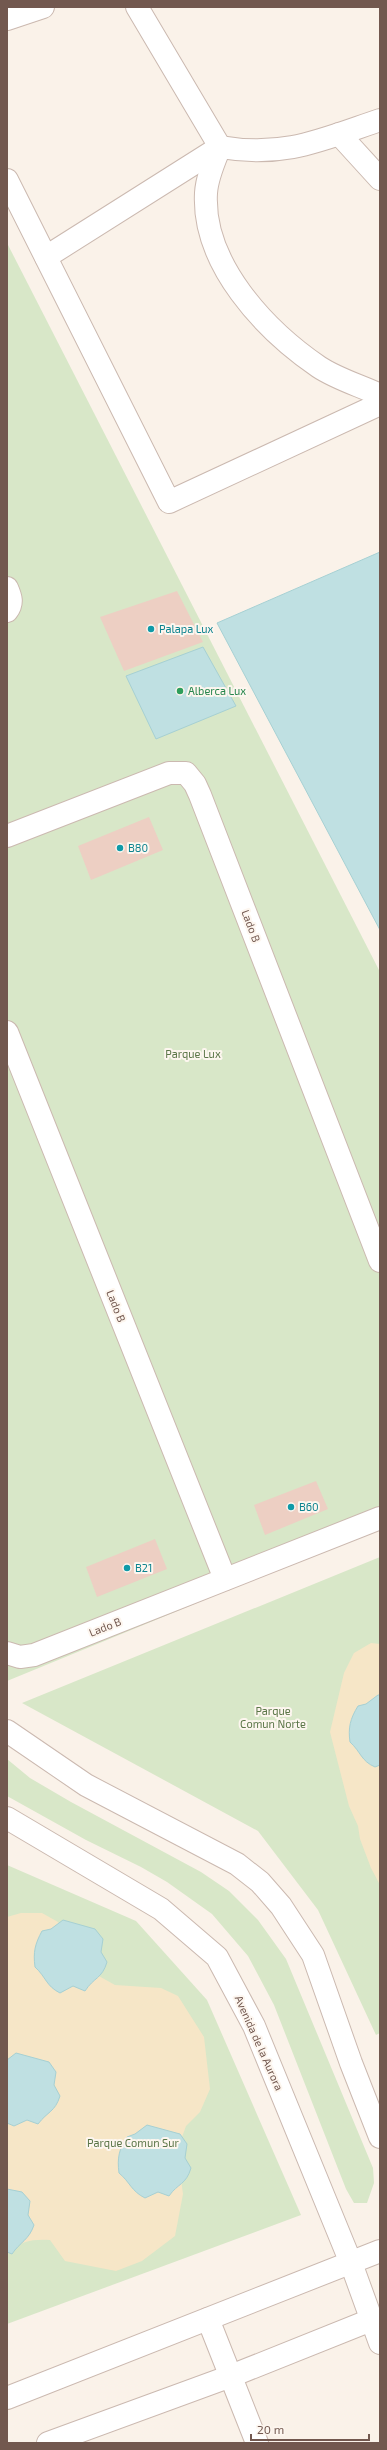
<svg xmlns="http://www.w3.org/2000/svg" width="387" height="2450" font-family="'Exo 2',sans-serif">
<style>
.green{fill:#d8e7c8}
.sand{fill:#f6e6c7}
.water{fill:#bfe0e2;stroke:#a6d0d3}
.building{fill:#edcfc3}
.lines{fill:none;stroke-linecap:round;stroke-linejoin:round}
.minor-casing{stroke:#cbb9b0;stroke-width:24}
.minor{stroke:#fff;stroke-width:22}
.culture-dot{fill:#0f9aa8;stroke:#fdf6ef;stroke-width:1.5}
.leisure-dot{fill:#2e9e5b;stroke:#fdf6ef;stroke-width:1.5}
.labels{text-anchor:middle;stroke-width:4;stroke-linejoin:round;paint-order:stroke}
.culture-label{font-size:11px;fill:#0d838f;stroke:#fdf6ef;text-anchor:start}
.leisure-label{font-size:11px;fill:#27864d;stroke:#fdf6ef;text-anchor:start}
.street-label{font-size:11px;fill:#72584f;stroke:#fdf6ef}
.park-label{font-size:11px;fill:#5b7648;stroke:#fdf6ef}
</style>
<rect width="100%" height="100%" fill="#faf2e9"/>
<!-- green -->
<g class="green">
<path d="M 7,243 L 380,972 L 380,1528 L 7,1681 Z"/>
<path d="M 380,1557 L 380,2033 L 376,2035 L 318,1910 L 258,1831 L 22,1703 Z"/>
<path d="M 7,1759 L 30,1778 L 71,1802 L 201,1872 L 229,1891 L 258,1920 L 286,1959 L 373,2168 L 374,2183 L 367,2203 L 354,2203 L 346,2189 L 274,2005 L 248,1956 L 212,1914 L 167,1882 L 141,1867 L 86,1840 L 7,1796 Z"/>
<path d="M 7,1865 L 136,1921 L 207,2000 L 301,2215 L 7,2324 Z"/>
</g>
<!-- sand -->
<g class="sand">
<path d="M 371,1643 L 380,1644 L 380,1885 L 371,1868 L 360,1839 L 358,1826 L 349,1806 L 330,1732 L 344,1673 L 354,1653 Z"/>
<path d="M 21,1913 L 42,1913 L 58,1922 L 69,1944 L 97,1975 L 115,1985 L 161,1988 L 178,1996 L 204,2037 L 210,2089 L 200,2112 L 186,2126 L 177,2151 L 183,2194 L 175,2236 L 142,2261 L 116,2271 L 65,2261 L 50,2240 C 32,2239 21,2241 7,2253 L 7,1917 Z"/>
</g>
<!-- water -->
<g class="water">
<path d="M 380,552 L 380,930 L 217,623 Z"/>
<path d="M 203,647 L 236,706 L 156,739 L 126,676 Z"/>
<path d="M 378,1695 L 380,1695 L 380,1765 L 375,1767 C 361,1761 361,1752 350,1742 C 348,1728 350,1719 358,1706 L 366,1704 Z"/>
<path d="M 63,1920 L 95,1929 L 103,1939 L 101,1952 L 107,1962 C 102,1979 94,1977 85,1991 L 73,1986 L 60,1993 C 46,1986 46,1977 35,1967 C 33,1952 35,1944 42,1931 L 51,1929 Z"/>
<path d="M 16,2053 L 49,2062 L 56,2072 L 54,2085 L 60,2096 C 55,2112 48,2111 38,2124 L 27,2120 L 14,2126 L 7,2123 L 7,2060 Z"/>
<path d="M 147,2125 L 180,2134 L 187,2144 L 185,2158 L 191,2168 C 186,2185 178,2183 169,2196 L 158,2192 L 145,2198 C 131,2191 130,2182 119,2173 C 117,2158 119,2149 127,2137 L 135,2134 Z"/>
<path d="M 7,2189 L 22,2192 L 30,2201 L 28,2215 L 34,2225 C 29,2240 20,2242 12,2254 L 7,2252 Z"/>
</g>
<!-- building -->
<g class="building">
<path d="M 177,591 L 203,642 L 124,671 L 100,617 Z"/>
<path d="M 149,817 L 163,850 L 91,880 L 78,846 Z"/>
<path d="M 316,1481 L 328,1509 L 265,1535 L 254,1505 Z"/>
<path d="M 155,1539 L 167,1569 L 97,1597 L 86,1567 Z"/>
</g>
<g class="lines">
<defs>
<g id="minor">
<path d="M 137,7 L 220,147"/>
<path d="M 7,19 L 43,7"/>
<path d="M 339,134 L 380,179"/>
<path d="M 220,147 C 214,162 207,177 206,193 C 202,264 265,330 319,367 C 337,379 361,386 380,395"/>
<path d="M 7,180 L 169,502 L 380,404"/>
<path d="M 46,257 L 220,147 C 284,158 321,140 380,120"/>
<path d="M 7,588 C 11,597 13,603 7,611"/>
<path d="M 7,836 L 169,773 L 186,773 L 195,784 L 200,795 L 380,1261"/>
<path d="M 7,1032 L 225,1579"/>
<path d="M 7,1653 L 20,1657 L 34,1655 L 380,1518"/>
<path d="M 7,1731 L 86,1785 L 237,1864 L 260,1882 L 281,1906 L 313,1955 L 351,2063 L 380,2137"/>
<path d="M 7,1818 L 161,1909 L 217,1957 L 254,2026 L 351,2263 L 380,2343"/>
<path d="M 208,2319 L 257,2443"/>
<path d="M 7,2398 L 380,2251"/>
<path d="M 48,2443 L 231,2376 L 371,2320"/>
</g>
</defs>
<!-- minor casing -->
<use href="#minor" class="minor-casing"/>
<!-- minor -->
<use href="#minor" class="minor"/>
</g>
<!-- markers -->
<g class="culture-dot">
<circle cx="151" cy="629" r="4"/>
<circle cx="120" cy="848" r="4"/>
<circle cx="291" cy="1507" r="4"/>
<circle cx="127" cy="1568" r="4"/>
</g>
<circle class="leisure-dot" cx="180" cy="691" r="4"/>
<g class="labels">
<!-- culture labels -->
<g class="culture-label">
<text x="159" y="633">Palapa Lux</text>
<text x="128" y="852">B80</text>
<text x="299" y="1511">B60</text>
<text x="135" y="1572">B21</text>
</g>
<!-- leisure labels -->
<g class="leisure-label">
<text x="188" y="695">Alberca Lux</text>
</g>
<!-- street labels -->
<g class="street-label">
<text transform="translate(251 926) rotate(69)" y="4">Lado B</text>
<text transform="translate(116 1306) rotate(68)" y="4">Lado B</text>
<text transform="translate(105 1627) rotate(-22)" y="4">Lado B</text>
<text transform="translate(259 2043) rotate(66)" y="4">Avenida de la Aurora</text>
</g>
<!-- park labels -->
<g class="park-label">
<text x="193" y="1058">Parque Lux</text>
<text x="273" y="1715">Parque<tspan x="273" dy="13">Comun Norte</tspan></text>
<text x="133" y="2147">Parque Comun Sur</text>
</g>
</g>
<!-- border -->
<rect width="387" height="2450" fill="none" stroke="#72584f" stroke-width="16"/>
<!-- scale -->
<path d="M251 2434v6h118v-6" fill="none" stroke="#72584f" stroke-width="2"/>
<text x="257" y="2434" font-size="12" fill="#72584f" stroke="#fdf6ef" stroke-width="3" paint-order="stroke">20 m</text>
</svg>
